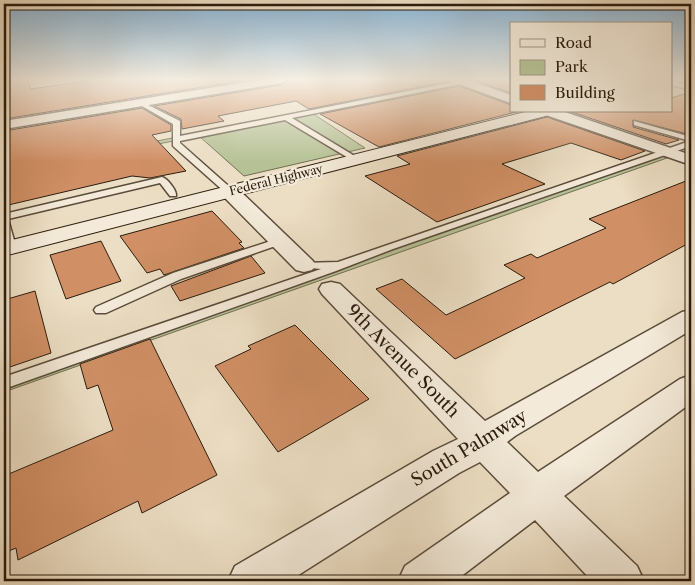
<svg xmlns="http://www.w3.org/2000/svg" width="695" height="585" font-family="'Libre Caslon Text',serif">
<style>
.green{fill:#b6c296;stroke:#706f52}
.building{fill:#d08f65;stroke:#2b1c0d}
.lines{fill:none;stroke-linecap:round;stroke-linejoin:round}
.service-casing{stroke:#5b4c3b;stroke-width:3}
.minor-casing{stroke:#5b4c3b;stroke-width:3}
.secondary-casing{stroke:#2b1c0d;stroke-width:2}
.service{fill:#f3ead9;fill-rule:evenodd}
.minor{fill:#f3ead9;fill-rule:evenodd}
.secondary{fill:#f3ead9;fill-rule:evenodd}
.labels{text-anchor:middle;stroke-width:4.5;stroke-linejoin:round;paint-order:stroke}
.far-street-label{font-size:12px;fill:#2b1c0d;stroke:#f3ead9}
.near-street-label{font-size:18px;fill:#2b1c0d;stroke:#f3ead9}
</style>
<rect width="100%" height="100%" fill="#ecdec4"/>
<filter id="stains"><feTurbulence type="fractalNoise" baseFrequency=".004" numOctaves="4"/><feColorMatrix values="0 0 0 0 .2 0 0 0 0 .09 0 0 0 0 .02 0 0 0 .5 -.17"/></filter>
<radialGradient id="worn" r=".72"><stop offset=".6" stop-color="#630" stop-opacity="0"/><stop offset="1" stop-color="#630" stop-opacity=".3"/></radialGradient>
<!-- green -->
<g class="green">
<path d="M 453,83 L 457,85 L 312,113 L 365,148 L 244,176 L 199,136 L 4,174 L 4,171 Z"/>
<path d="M 653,153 L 667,158 L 4,392 L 4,378 Z"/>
</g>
<!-- building -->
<g class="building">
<path d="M 4,80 L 27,80 L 31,89 L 93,80 L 246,80 L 4,119 Z"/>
<path d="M 289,80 L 449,80 L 450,81 L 309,109 L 296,101 L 218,116 L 224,121 L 182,129 L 181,119 L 154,106 L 281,85 Z"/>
<path d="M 475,80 L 511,80 L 511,93 Z"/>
<path d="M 459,86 L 511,105 L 511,111 L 520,111 L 379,147 L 320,114 Z"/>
<path d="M 691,92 L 691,135 L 633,120 L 633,127 L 679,140 L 666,144 L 569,111 L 671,111 L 671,98 Z"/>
<path d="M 142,108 L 171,125 L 171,131 L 152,135 L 186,171 L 150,178 L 132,176 L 4,206 L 4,131 Z"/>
<path d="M 547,117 L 645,151 L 621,160 L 571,143 L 502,164 L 545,184 L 437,222 L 365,176 L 410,164 L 397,156 Z"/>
<path d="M 691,179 L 691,242 L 613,284 L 610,282 L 455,359 L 376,289 L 402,279 L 446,315 L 525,278 L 504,265 L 531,254 L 537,258 L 606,228 L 589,219 Z"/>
<path d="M 212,211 L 242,242 L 239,243 L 244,248 L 164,275 L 160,269 L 147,273 L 120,236 Z"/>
<path d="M 101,241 L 121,281 L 66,299 L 50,255 Z"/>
<path d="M 251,256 L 265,273 L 180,301 L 171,286 Z"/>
<path d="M 35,291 L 51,353 L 4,369 L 4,300 Z"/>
<path d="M 295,325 L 369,399 L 278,452 L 215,366 L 251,349 L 248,346 Z"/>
<path d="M 150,339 L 217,475 L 142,513 L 138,501 L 18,560 L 16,548 L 4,553 L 4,476 L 113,430 L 98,385 L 87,389 L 80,364 Z"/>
</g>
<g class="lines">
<defs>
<g id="service">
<path d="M 464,80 L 466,83 L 292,118 L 358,158 L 358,162 L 355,162 L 285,120 L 180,141 L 180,143 L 233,190 L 235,192 L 230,195 L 227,194 L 173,146 L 173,124 L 137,103 L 142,102 L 180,121 L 180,136 Z"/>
<path d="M 671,81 L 691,86 L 691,90 L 671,85 Z"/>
<path d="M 634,121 L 691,137 L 691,146 L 393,249 L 336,271 L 4,389 L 4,377 L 321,269 L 300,267 L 298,265 L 300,263 L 338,262 L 690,141 L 634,125 Z"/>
<path d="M 162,177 C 168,179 177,191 176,196 L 170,196 L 160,183 L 8,219 L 16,247 L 10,250 L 4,247 L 4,214 Z"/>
<path d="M 280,238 L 285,241 L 284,243 L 181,279 L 106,313 L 96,313 L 94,310 L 96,307 L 173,273 Z"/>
</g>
<g id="minor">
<path d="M 259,80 L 287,80 L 281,83 L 4,129 L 4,121 Z"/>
<path d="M 451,80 L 469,80 L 511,95 L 511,103 L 453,82 Z"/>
<path d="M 541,111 L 562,111 L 691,155 L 691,165 L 543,114 Z"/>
<path d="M 230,186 L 237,188 L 312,260 L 316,265 L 312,270 L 304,272 L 296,270 L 223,196 L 221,192 L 223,188 Z"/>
<path d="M 331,282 L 340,284 L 485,421 L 682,312 L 691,310 L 691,330 L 515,436 L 507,442 L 538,472 L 680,379 L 691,375 L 691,403 L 564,496 L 637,566 L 644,581 L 592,581 L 535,520 L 455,581 L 398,581 L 405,566 L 510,493 L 480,462 L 459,473 L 289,581 L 228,581 L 235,566 L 433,451 L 458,439 L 322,294 L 319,289 L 322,284 Z"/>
</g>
<path id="secondary" d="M 529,111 L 555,111 L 553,114 L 4,256 L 4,242 Z"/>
</defs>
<!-- service casing -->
<use href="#service" class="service-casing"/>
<!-- minor casing -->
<use href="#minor" class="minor-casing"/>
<!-- secondary casing -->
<use href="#secondary" class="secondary-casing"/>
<!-- service -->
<use href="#service" class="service"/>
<!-- minor -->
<use href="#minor" class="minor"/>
<!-- secondary -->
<use href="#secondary" class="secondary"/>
</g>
<!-- sky -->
<linearGradient id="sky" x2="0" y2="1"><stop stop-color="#8ab6d8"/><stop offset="0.49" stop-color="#f6f0e4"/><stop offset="1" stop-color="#f6f0e4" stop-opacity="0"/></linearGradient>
<rect width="695" height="162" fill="url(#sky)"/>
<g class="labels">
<!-- far-street labels -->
<g class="far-street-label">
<text transform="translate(276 180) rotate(-14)" y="4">Federal Highway</text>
</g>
<!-- near-street labels -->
<g class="near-street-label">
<text transform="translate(403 361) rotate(45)" y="6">9th Avenue South</text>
<text transform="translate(469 448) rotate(-31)" y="6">South Palmway</text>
</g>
</g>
<!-- margin -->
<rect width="695" height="585" fill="none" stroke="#ecdec4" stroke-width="20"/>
<rect x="5" y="5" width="685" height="575" fill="none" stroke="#2b1c0d" stroke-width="2.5"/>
<rect x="10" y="10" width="675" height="565" fill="none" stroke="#2b1c0d"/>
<!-- legend -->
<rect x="510" y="22" width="162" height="90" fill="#f3ead9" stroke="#a39887"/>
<rect x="520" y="39" width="25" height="8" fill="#f3ead9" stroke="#a39887"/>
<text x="555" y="48" font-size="15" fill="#2b1c0d">Road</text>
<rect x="520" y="60" width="25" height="15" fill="#b6c296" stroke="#a39887"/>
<text x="555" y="72" font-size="15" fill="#2b1c0d">Park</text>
<rect x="520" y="85" width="25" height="15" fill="#d08f65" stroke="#a39887"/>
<text x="555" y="98" font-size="15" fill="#2b1c0d">Building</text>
<rect width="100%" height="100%" filter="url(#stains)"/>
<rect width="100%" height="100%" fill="url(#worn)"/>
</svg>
